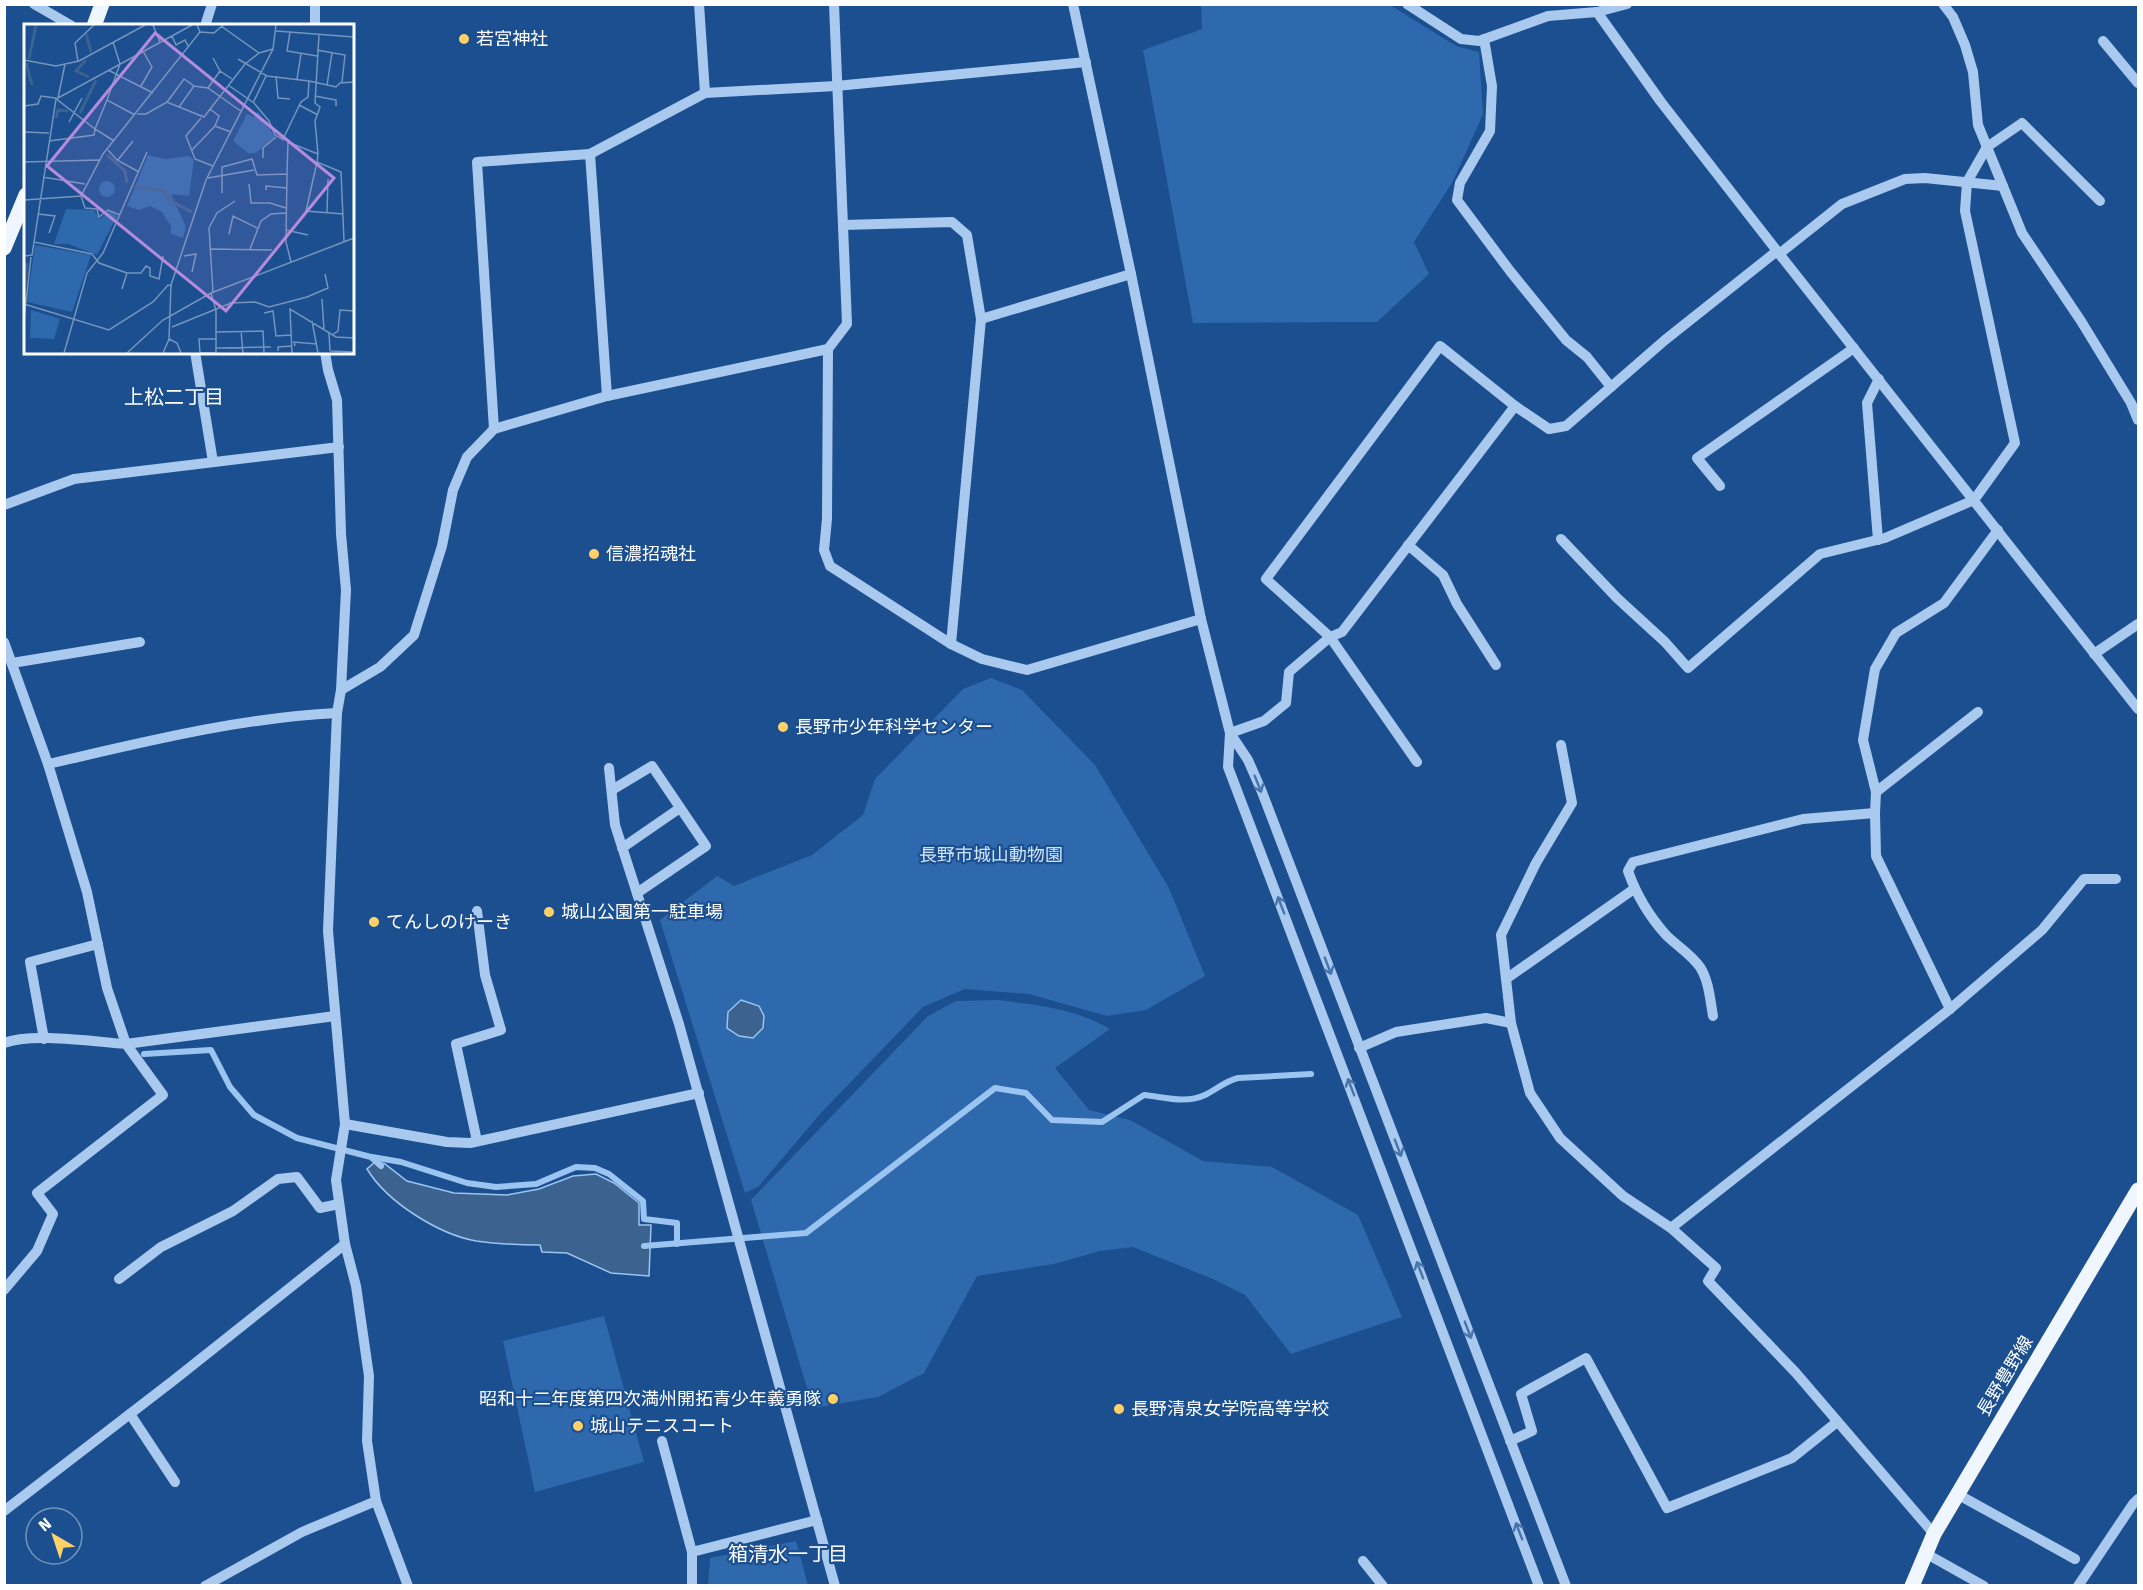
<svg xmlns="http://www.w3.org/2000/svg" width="2143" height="1590" font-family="'Fira Sans','Noto Sans JP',sans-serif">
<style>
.green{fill:#2e69ad}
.water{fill:#3c6290;stroke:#9cc4f0;stroke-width:1.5}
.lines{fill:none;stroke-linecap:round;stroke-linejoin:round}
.stream{stroke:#9cc4f0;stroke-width:6}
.minor{stroke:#a9c9ee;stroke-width:10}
.major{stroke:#f0f6ff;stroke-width:15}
.oneway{stroke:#4674ac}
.poi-dot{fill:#ffd166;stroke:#1b4f8f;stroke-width:2}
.labels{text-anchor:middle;stroke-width:4.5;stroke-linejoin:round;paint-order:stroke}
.poi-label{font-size:18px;fill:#fff;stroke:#1b4f8f;text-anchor:start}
.park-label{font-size:18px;fill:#cfe3fa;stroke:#1b4f8f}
.street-label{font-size:18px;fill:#fff;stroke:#1b4f8f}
.neighbourhood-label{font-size:20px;fill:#fff;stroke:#1b4f8f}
.inset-river{fill:none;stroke:#3c6290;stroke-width:3}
.inset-road{fill:none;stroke:#7695bc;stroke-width:1.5}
.view{fill:#b68bdc;fill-opacity:0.15;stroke:#b68bdc;stroke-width:3}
.inset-edge{fill:none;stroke:#fff;stroke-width:3}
</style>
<rect width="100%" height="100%" fill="#1b4f8f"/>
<!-- green -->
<g class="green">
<path d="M 1390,5 L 1456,46 L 1479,52 L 1483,114 L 1453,181 L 1414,242 L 1429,274 L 1377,322 L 1193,323 L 1143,50 L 1202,29 L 1201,5 Z"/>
<path d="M 991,678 L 1022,690 L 1095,765 L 1169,888 L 1205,976 L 1146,1010 L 1107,1016 L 1029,994 L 965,989 L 923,1007 L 820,1114 L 759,1186 L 745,1193 L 660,920 L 717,876 L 734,886 L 812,855 L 863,815 L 875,779 L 963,689 Z"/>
<path d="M 999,1000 C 1037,1005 1077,1009 1110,1029 L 1055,1068 L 1089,1110 L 1130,1120 L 1203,1161 L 1272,1167 L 1358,1215 L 1402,1317 L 1291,1354 L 1245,1295 L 1213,1279 L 1133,1247 L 1100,1251 L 1054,1264 L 977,1276 L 924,1373 L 878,1397 L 813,1408 L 751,1200 L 928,1016 L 956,1001 Z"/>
<path d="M 604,1316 L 644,1462 L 535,1492 L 503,1341 Z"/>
<path d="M 796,1541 L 808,1585 L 708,1585 L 710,1558 Z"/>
</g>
<!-- water -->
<g class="water">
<path d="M 741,1000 L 759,1006 L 764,1016 L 763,1028 L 753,1038 L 739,1036 L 727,1028 L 728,1012 Z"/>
<path d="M 376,1161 L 385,1164 L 407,1181 L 454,1193 L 507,1195 L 539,1189 L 573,1176 L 596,1174 L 614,1183 L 639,1203 L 639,1225 L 651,1225 L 649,1276 L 611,1273 L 567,1253 L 542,1252 L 540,1245 C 519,1245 497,1244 476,1241 C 438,1234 387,1202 367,1169 Z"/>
</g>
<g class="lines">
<!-- stream -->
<g class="stream">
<path d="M 144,1054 L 211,1050 L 230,1087 L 254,1115 L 297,1138 L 371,1157 L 381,1166"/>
<path d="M 372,1157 L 401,1162 L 467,1183 L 496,1187 L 536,1184 L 576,1167 L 595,1168 L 609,1174 L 643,1201 L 644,1219 L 677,1223 L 677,1244"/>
<path d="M 644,1246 L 806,1233 L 995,1088 L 1026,1093 L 1052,1120 L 1102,1122 L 1144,1095 C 1164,1097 1186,1104 1205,1095 C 1216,1090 1225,1081 1238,1078 L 1311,1074"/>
</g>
<!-- minor -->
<g class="minor">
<path d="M 34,4 L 72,26"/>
<path d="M 699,4 L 705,93"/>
<path d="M 1073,4 L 1131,274 L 1201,619 L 1230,733 L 1228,767 L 1539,1586"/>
<path d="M 1407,4 L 1461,39 L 1479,41 L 1548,16 L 1597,12"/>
<path d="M 1627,4 L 1597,12 L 1661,102 L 1777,251"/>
<path d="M 1943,4 L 1953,17 L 1965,45 L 1973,72 L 1978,125 L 2022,233 L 2081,321 L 2131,403 L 2138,420"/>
<path d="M 205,26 L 212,4"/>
<path d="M 315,26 L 315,4"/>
<path d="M 1484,39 L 1492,86 L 1490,131 L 1460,183 L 1457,200 L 1510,271 L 1566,340 L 1587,357 L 1611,387"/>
<path d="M 2103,41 L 2138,83"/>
<path d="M 590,154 L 705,93 L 836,86 L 1086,62"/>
<path d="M 843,225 L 952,222 L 967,235 L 981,319 L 1131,274"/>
<path d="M 1779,254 L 1842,204 L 1905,179 L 1925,178 L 2003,186"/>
<path d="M 828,349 L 827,519 L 824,550 L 830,566 L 951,644 L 982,659 L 1027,670 L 1201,619"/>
<path d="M 195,352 L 213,462"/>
<path d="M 325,352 L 328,370 L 337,400 L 341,534 L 346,590 L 341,690 L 337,713 L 328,931 L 345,1124 L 336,1180 L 345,1244 L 356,1286 L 369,1376 L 367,1441 L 376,1501 L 408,1586"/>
<path d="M 494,429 L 477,162 L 590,154 L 607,396"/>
<path d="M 1720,486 L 1697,458 L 1854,348"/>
<path d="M 4,505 L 74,479 L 339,447"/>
<path d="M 1561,539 L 1617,598 L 1665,642 L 1688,668 L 1820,554 L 1885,538 L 1974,500 L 2015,443 L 1965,211 L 1967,182 L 1987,147 L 2022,123 L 2100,201"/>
<path d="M 1878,540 L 1867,403 L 1879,379"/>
<path d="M 1408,545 L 1443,575 L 1457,604 L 1496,665"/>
<path d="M 4,642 L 48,764"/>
<path d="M 951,644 L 981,319"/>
<path d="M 2094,654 L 2138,624"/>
<path d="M 12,663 L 140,642"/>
<path d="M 341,690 L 380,667 L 414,635 L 442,546 L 453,490 L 467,457 L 494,429 L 607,396 L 828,349 L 847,324 L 834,4"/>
<path d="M 1230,733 L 1248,760 L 1262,792 L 1566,1586"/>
<path d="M 1230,733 L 1264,721 L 1286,703 L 1289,672 L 1330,637 L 1342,632 L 1515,406"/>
<path d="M 1561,745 L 1572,803 L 1536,863 L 1501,935 L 1511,1023 L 1530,1093 L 1560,1138 L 1623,1196 L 1671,1228 L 1716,1268 L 1708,1281 L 1796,1373 L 1934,1534"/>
<path d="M 1417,762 L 1330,637 L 1266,579 L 1440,346 L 1515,406 L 1549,429 L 1566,426 L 1665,340 L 1777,251 L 2138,709"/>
<path d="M 609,768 L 615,825 L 679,1024 L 835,1586"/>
<path d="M 612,790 L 652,766 L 706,846 L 637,893"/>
<path d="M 1876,792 L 1978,712"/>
<path d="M 622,848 L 680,808"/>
<path d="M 477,911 L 485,975 L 501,1030 L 456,1044 L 477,1141"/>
<path d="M 1506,979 L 1634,889"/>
<path d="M 1950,1009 L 1876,856 L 1875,813 L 1876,792 L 1863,740 L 1875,669 L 1896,633 L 1944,603 L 1998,530"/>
<path d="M 335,1016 L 126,1044 L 107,988 L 87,892 L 48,764 C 144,742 238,718 337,713"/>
<path d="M 1713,1016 C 1710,999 1709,981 1700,967 C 1691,954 1677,946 1666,935 C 1650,917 1636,894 1628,871 L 1633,862 L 1803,819 L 1875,813"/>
<path d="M 44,1039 L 30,962 L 98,944"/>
<path d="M 4,1043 C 32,1032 95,1042 126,1044 L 163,1095 L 37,1193 L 53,1214 L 37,1251 L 4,1290"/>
<path d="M 1359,1048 L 1396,1032 L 1486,1018 L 1511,1023"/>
<path d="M 345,1124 L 447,1142 L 470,1143 L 699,1093"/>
<path d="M 1671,1228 L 1950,1009 L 2042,930 L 2084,879 L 2116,879"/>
<path d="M 119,1279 L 161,1247 L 233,1211 L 278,1179 L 297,1177 L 320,1208 L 339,1204"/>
<path d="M 130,1414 L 175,1482"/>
<path d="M 662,1441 L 692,1552"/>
<path d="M 1510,1441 L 1532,1431 L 1521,1394 L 1586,1358 L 1667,1508 L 1792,1458 L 1837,1422"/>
<path d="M 1957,1494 L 2075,1559"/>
<path d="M 4,1511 L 174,1380 L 345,1244"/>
<path d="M 1925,1553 L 1984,1586"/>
<path d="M 1363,1561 L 1383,1586"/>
<path d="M 205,1586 L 302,1532 L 376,1501"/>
<path d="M 692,1586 L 692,1552 L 817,1520"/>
<path d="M 2078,1586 L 2133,1504 L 2138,1499"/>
</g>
<!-- major -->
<g class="major">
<path d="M 94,26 L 102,4"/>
<path d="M 4,248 L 26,195"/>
<path d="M 1912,1586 L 1934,1534 L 2138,1190"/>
</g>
</g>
<!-- one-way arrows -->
<defs><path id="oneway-shaft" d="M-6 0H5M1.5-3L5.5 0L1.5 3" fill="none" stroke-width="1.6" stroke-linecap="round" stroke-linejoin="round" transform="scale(1.5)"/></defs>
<g class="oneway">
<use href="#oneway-shaft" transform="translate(1258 784) rotate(68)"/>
<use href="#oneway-shaft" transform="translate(1281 905) rotate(-111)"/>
<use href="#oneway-shaft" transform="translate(1328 966) rotate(69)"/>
<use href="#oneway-shaft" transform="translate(1351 1087) rotate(-111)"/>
<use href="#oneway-shaft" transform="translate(1398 1148) rotate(69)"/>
<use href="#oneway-shaft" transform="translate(1420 1270) rotate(-111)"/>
<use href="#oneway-shaft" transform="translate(1468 1330) rotate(69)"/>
<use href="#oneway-shaft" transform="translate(1519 1531) rotate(-111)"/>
</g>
<!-- markers -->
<g class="poi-dot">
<circle cx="464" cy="39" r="6"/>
<circle cx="594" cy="554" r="6"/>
<circle cx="783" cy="727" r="6"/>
<circle cx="549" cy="912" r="6"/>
<circle cx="374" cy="922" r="6"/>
<circle cx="833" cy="1399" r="6"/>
<circle cx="1119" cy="1409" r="6"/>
<circle cx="578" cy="1426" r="6"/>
</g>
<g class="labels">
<!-- poi labels -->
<g class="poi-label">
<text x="476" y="45">若宮神社</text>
<text x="606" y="560">信濃招魂社</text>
<text x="795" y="733">長野市少年科学センター</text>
<text x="561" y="918">城山公園第一駐車場</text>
<text x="386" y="928">てんしのけーき</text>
<text x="821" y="1405" text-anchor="end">昭和十二年度第四次満州開拓青少年義勇隊</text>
<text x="1131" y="1415">長野清泉女学院高等学校</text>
<text x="590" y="1432">城山テニスコート</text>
</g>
<!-- park labels -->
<g class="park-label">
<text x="991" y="861">長野市城山動物園</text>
</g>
<!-- street labels -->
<g class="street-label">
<text transform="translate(2005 1376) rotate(-59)" y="6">長野豊野線</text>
</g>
<!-- neighbourhood labels -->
<g class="neighbourhood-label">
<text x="174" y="404">上松二丁目</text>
<text x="788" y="1561">箱清水一丁目</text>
</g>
</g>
<!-- overview -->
<g transform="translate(24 24)">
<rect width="330" height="330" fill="#1b4f8f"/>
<path d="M 234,87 L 251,113 L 232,129 L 224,129 L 209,117 L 223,90 L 230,93 ZM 124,131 L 141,135 L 165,132 L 170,136 L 165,172 L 147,170 L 162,203 L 159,214 L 147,210 L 147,202 L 138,188 L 126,182 L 115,186 L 103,182 ZM75 165a8 8 0 1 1 16 0a8 8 0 1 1-16 0ZM 42,185 L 70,186 L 76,195 L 85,187 L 93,192 L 73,231 L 44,220 L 30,220 ZM 11,221 L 67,231 L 48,288 L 3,278 ZM 7,286 L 36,295 L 30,315 L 6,314 Z" fill="#2e69ad"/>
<path class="inset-river" d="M 62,10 L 67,28M 5,35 L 12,1M 62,36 L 52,47 L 65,53M 2,39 L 8,61M 56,89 L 72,56M 32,94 L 34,86 L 44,87M 83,131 L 101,147 L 103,159M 110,163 L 140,167 L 147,177 L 168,188M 0,266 L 3,239"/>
<path class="inset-road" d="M 129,1 L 136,18M 197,2 L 235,29M 252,7 L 330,13M 176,8 L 190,9 L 199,1M 266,8 L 263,27 L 293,32M 148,12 L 152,21 L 161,16 L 164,22M 293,26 L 321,31 L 318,58M 189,34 L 196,47 L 208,55M 214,35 L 243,52 L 285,57M 0,36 L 32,42 L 55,37 L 121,1M 54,38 L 51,19 L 70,1M 84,46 L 129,69M 252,52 L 254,74 L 266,75M 273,55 L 277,30M 204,61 L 230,79 L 245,97 L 251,111 L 260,116M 303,61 L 308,29M 117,62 L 128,43 L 119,27M 170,62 L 184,64 L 218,88M 184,64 L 196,47M 291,72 L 312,76 L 312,82M 34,74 L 41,40M 83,76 L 96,40 L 89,18M 143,78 L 160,55 L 170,62 L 155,83M 229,79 L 242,52M 275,81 L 294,91M 0,82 L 14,80 L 17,72 L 31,74 L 71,105 L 70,111 L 25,117M 186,85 L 195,92 L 191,102 L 207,108M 113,90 L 122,90 L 143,78 L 180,93 L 221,40 L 235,29 L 249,25M 177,94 L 162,112 L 171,135 L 189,142M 45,98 L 58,74M 0,108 L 25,109M 259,115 L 277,78 L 284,73 L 285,57 L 312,63 L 316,59 L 330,58M 90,117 L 71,105 L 83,76 L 111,91M 84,126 L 93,136 L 115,148M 167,127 L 191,102M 294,130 L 291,97 L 296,83 L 291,79 L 295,11M 239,134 L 239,124 L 252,113M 93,137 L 109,117M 0,138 L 75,136M 293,138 L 282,187 L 319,190M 263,150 L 264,118 L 294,130 L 293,138 L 317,148 L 320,217M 19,153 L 61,160M 184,154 L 230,146M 225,160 L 227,179 L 246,179 L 262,184M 242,166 L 242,162 L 263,164M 198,169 L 198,143 L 228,135 L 233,151 L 263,150 L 262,218 L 267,238M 57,172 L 61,184 L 73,185 L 75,193 L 84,186 L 96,191M 0,176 L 57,172 L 79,130 L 176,8 L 173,1M 303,188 L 304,155M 14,190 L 31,192 L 25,209M 262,206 L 284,211M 205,210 L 209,192 L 233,204M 10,218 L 68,230 L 75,239 L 103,249 L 98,265M 187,225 L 248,226M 226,225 L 237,197 L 247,190 L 262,189M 0,232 L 8,231 L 32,75 L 168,1M 160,232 L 172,230 L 168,248M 103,249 L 117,249 L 122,242 L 126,244 L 126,252 L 135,255 L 139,232M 189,268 L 185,204 L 193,189 L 211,177M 187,269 L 192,286 L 192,329M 298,275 L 300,306M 0,280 L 85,306 L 129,278 L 144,261 L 148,262M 240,289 L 249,287 L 252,312 L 267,311M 0,295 L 7,233M 288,297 L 294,329M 148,303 L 207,279 L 231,278 L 245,283 L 283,273 L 304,264 L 301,250M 217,307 L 219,329M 192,308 L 239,307 L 240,329M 305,309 L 306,327M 308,311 L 314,307 L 316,286 L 330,287M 145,315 L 153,319 L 157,329M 192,315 L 175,315 L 176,329 L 192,329M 271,322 L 270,318 L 293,320M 192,324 L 247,323M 254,327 L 254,323 L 268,322M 306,327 L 330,328M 40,329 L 63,249 L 79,229 L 123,128M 103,329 L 139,296 L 187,269 L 330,214M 139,329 L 145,315 L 147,261 L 182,156 L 249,25 L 252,1M 268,329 L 266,285 L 312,313 L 330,314"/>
<path class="view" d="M 131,9 L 310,154 L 202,287 L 23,142 Z"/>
<rect width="330" height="330" class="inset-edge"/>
</g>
<!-- border -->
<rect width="2143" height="1590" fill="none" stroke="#ffffff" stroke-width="12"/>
<!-- north arrow -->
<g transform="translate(54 1536) rotate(321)"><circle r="28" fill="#1b4f8f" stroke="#7695bc" stroke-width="1.5"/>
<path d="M0-4.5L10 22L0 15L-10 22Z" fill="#ffd166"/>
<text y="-9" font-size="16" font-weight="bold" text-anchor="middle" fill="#ffffff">N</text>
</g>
</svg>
